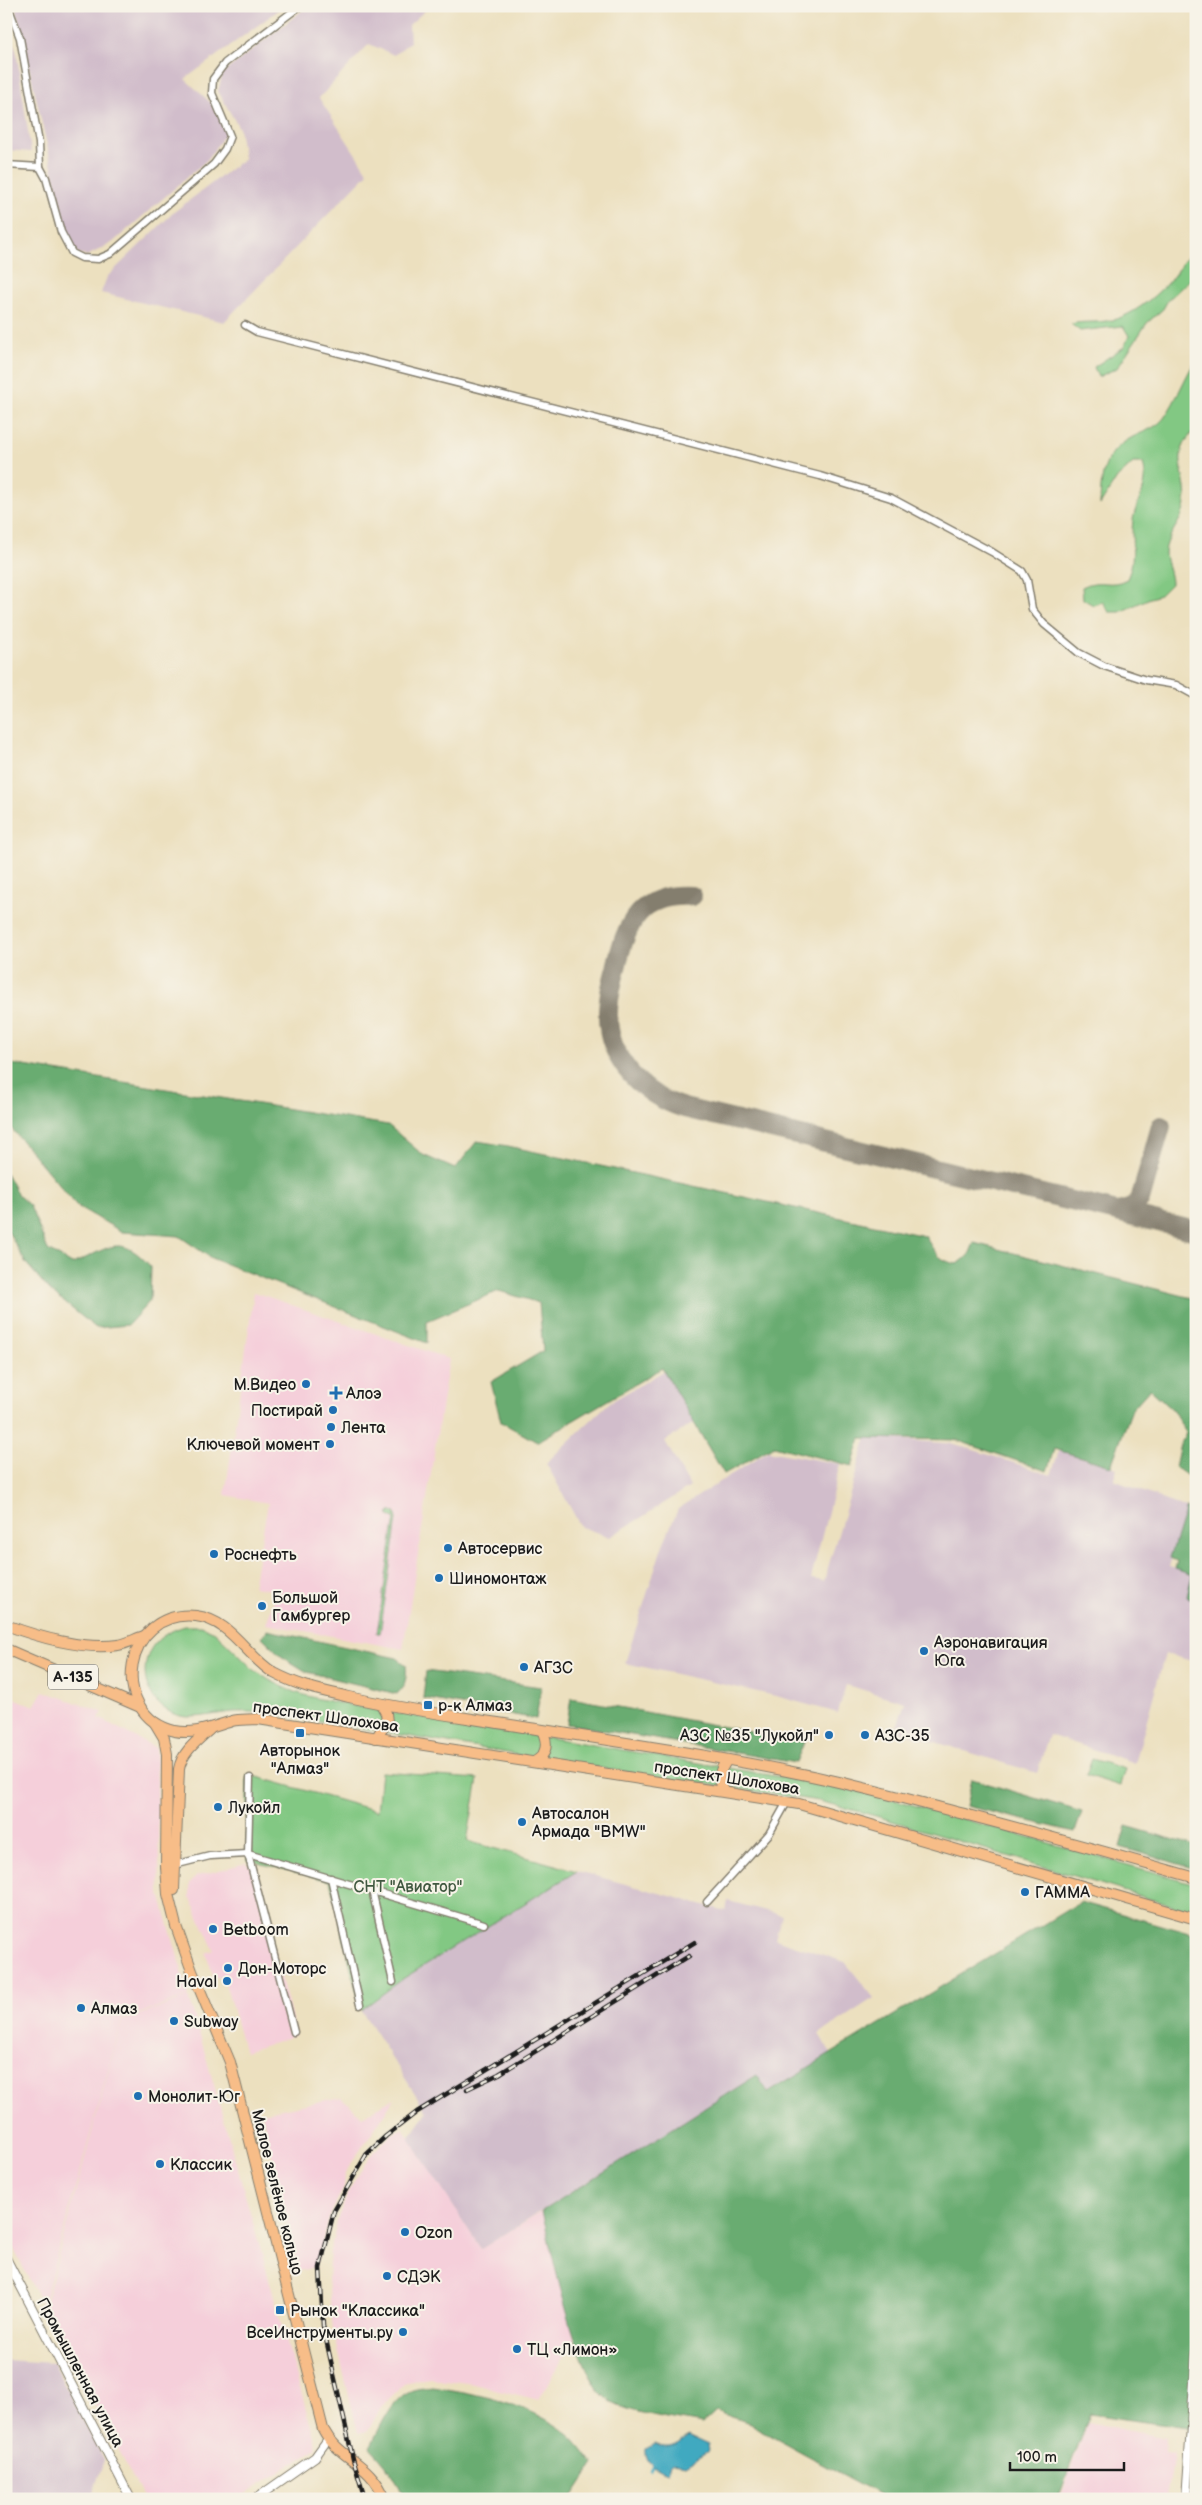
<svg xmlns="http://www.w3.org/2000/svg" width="1202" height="2505" font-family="'Balsamiq Sans',sans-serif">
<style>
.built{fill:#f5cfda}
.industrial{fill:#d1bdcb}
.green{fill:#82c883;stroke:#4f7250}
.forest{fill:#69ac71;stroke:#426446}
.water{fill:#40a9c0;stroke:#2e626e}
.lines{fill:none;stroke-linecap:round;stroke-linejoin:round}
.stream{stroke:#40a9c0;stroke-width:2.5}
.taxiway{stroke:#847e6e;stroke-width:20}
.minor-casing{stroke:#847e6e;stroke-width:9}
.tertiary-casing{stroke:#847e6e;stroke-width:10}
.primary-casing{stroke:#847e6e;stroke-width:12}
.minor{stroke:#fff;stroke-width:6}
.tertiary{stroke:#fff;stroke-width:8}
.primary{stroke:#f7bd88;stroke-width:10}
.rail-casing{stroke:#1c1c1c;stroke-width:4.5}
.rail{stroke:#f7f3e8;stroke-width:2.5;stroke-dasharray:8;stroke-linecap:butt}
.poi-dot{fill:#1f6fb2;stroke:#f7f3e8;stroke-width:2}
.labels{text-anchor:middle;stroke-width:4;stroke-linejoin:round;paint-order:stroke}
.shield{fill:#f7f3e8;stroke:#5e5c59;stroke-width:1}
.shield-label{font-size:15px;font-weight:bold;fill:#1c1c1c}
.poi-label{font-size:16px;fill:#1c1c1c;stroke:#f7f3e8;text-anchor:start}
.street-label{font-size:16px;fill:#1c1c1c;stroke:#f7f3e8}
.park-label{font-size:16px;fill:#405840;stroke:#f7f3e8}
</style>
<rect width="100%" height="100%" fill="#f7f3e8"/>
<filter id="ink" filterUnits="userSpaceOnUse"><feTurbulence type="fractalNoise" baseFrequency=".02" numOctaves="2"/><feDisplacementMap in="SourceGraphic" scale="10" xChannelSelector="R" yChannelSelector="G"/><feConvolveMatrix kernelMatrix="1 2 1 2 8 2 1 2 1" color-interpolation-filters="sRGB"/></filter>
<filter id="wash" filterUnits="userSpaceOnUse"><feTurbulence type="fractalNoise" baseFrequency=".0096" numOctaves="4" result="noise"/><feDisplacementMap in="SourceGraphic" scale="20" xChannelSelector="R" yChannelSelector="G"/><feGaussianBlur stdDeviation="1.12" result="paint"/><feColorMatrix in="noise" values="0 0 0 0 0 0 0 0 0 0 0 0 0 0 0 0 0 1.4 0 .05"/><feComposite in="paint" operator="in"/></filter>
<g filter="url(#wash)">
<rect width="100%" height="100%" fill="#ece0bf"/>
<!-- built -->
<g class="built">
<path d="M 254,1292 L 449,1359 L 403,1649 L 266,1624 L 276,1594 L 272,1590 L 253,1587 L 268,1503 L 225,1495 Z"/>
<path d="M 43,1691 L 103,1712 L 99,1718 L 156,1748 L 160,1894 L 189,1996 L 122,2020 L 43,2306 L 6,2234 L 6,1695 L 34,1706 Z"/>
<path d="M 246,1863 L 252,1867 L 296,2035 L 245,2052 L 223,1976 L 214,1978 L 206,1953 L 214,1950 L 190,1897 L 190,1883 L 197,1876 Z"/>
<path d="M 189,1997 L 317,2448 L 237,2499 L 144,2499 L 44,2308 L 122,2021 Z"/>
<path d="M 341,2097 L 362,2116 L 395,2098 L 345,2173 L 344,2188 L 332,2209 L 315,2267 L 299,2271 L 284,2215 L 286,2214 L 262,2113 Z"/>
<path d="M 403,2128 L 481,2249 L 542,2211 L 552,2239 L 574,2339 L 539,2400 L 474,2384 L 431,2378 L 416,2380 L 405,2383 L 381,2407 L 368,2431 L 358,2433 L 333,2329 L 328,2279 L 330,2251 L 338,2217 L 353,2183 L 370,2156 L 392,2134 Z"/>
<path d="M 1088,2422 L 1165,2438 L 1164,2452 L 1174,2453 L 1167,2499 L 1060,2499 Z"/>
</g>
<!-- industrial -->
<g class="industrial">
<path d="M 15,6 L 284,6 L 185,79 L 211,103 L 227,131 L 207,160 L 112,243 L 87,256 L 77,253 L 68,237 Z"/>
<path d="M 308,6 L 430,6 L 409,25 L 410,42 L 394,55 L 369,44 L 319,98 L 368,173 L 224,322 L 101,293 L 107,277 L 174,212 L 244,159 L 239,128 L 218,91 L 223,73 Z"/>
<path d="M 6,22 L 16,50 L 31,152 L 6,150 Z"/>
<path d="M 669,1368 L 697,1421 L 665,1441 L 690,1487 L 610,1537 L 581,1527 L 546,1463 L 609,1403 Z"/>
<path d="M 867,1437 L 955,1444 L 1051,1475 L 1059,1451 L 1117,1468 L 1114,1480 L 1187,1509 L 1169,1567 L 1194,1574 L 1196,1662 L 1165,1654 L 1135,1763 L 1049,1735 L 1037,1773 L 896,1730 L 905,1702 L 846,1685 L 838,1713 L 776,1696 L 625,1663 L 662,1547 L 678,1509 L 768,1451 L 840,1464 L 811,1579 L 824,1581 Z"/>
<path d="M 577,1871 L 726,1911 L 728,1901 L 782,1915 L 775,1939 L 845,1962 L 874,1998 L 819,2034 L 831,2054 L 767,2092 L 757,2075 L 481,2249 L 409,2138 L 427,2112 L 361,2010 L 404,1978 Z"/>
<path d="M 6,2360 L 53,2363 L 104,2460 L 91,2499 L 6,2499 Z"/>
</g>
<!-- green -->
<g class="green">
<path d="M 1196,249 L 1196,274 L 1168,300 L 1163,309 L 1147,323 L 1117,368 L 1098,377 L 1094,367 L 1124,347 L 1129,336 L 1123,326 L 1080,331 L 1071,324 C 1083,321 1094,323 1106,321 C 1130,319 1156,296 1171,279 C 1180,269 1184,256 1196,249 Z"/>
<path d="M 1196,360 L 1196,429 C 1167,457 1189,473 1185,504 C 1183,522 1165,536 1165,554 C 1166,564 1171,574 1171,584 L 1160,595 L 1150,598 L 1120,612 L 1109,612 L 1103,602 L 1093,605 L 1083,599 L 1082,587 C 1101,577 1109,589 1127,579 C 1137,556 1130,542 1133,520 C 1137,497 1150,489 1143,463 L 1133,463 L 1117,478 L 1100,505 C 1101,470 1105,449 1139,434 C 1148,430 1158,426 1164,418 C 1177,400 1184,378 1196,360 Z"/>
<path d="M 390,1512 L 395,1512 L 397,1519 L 380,1633 L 377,1633 L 395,1518 L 389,1516 Z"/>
<path d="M 185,1626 L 201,1626 L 215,1632 L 253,1669 L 269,1680 L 294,1692 L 319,1699 L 375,1710 L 558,1739 L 822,1784 L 881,1796 L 1196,1884 L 1196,1913 L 876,1816 L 819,1801 L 554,1761 L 279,1714 C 263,1713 249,1711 233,1712 C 219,1713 205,1717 191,1717 C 163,1718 140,1690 146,1663 C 150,1641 166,1632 185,1626 Z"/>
<path d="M 1092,1759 L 1125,1769 L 1120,1786 L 1086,1775 Z"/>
<path d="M 381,1772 L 478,1779 L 467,1841 L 577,1871 L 404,1978 L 361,2010 L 330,1881 L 247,1860 L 247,1774 L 377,1811 Z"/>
</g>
<!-- forest -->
<g class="forest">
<path d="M 6,1063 L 388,1125 L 423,1155 L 455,1169 L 477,1141 L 508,1146 L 925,1236 C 935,1252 938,1261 958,1264 L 969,1255 L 974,1243 L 1196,1299 L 1196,1482 L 1175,1467 L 1180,1444 L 1186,1433 L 1173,1410 L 1150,1389 L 1132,1409 L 1111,1466 L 1054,1449 L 1047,1471 L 956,1440 L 861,1438 L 852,1466 L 774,1446 L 724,1474 L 662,1368 L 537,1442 L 501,1422 L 491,1382 L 543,1351 L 539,1303 L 499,1291 L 427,1321 L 427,1343 L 211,1258 L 179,1236 L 122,1232 L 77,1206 L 6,1122 Z"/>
<path d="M 6,1173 L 18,1195 L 30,1206 L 48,1250 L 72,1264 C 109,1249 119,1231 151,1267 L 150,1301 L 128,1325 L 96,1328 L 49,1290 L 26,1263 L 6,1228 Z"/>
<path d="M 1196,1499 L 1196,1600 L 1187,1597 L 1192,1575 L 1175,1569 L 1177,1561 L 1170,1558 L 1186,1508 L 1192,1510 Z"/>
<path d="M 267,1630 L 397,1658 L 406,1665 C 407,1677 406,1685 397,1694 L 307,1672 L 281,1656 L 262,1637 Z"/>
<path d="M 426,1671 L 541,1687 L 536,1719 L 423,1698 Z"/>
<path d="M 571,1698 L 804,1742 L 796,1763 L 567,1724 Z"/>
<path d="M 972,1779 L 1082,1812 L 1075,1832 L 966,1806 Z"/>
<path d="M 1126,1826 L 1196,1846 L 1196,1869 L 1120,1847 Z"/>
<path d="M 1080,1902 L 1196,1935 L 1196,2499 L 1189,2499 L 1194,2429 L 1090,2414 L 1058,2499 L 888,2499 L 746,2422 L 716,2412 L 703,2424 C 676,2419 635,2415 611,2402 C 577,2382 552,2251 542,2211 L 757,2075 L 768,2092 Z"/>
<path d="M 433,2387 C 479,2394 532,2404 569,2435 C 578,2442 586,2455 594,2464 L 571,2499 L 404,2499 C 398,2478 385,2463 370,2447 C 380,2429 391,2397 413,2390 C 419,2388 427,2388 433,2387 Z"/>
</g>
<!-- water -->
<path class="water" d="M 688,2436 L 708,2445 L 709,2451 L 686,2465 L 673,2463 L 670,2465 L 667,2473 C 655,2469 645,2463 646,2449 L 654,2444 C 668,2450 677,2447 688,2436 Z"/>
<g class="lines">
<!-- stream -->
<path class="stream" d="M 650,2470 L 652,2466"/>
<!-- taxiway -->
<g class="taxiway">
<path d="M 692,896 C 639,892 626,924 616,968 C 612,983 608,998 608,1013 C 607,1059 642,1095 684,1108 L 1196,1231"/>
<path d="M 1118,1212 L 1132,1208 L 1140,1200 L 1161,1126"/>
</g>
</g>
</g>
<g filter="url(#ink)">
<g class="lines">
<defs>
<g id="minor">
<path d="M 8,6 L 20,38 L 39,143 L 40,167 L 46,178 L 61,232 L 72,253 L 82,258 L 98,259 L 110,254 L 214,164 L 225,149 L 230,136 L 212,93 L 213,79 L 225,63 L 300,6"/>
<path d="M 6,165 L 40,167"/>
<path d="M 245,325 L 257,332 L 820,476 L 891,498 L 992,552 L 1022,571 L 1027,580 L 1032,609 L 1044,624 L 1079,653 L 1104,666 L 1146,680 L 1176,685 L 1196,696"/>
<path d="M 250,1778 L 248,1854 L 294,2032"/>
<path d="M 174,1865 L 210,1856 L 248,1854 L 484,1924"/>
<path d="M 331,1878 L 360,2005"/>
<path d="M 372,1890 L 393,1982"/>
<path d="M 707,1902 L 769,1834 L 787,1802"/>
</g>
<g id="tertiary">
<path d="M 6,2258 L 131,2499"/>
<path d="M 255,2499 L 315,2457 L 328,2439"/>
<path d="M 1186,2499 L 1196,2353"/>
</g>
<g id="primary">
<path d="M 6,1625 C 38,1637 84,1650 118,1645 C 126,1644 135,1639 144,1636"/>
<path d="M 6,1649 L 140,1707"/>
<path d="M 155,1723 L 164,1738 L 167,1754 L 166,1867 L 168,1894 L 176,1926 L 192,1971 L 230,2062 L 323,2429 C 339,2460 370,2461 385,2499"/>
<path d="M 376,1738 L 387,1722 L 386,1713 L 381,1704"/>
<path d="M 534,1762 C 548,1755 548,1742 542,1730"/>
<path d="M 723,1791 C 717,1779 719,1771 727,1760"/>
<path d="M 1196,1878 C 1120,1856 1044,1835 968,1815 C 913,1801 858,1785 802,1774 C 701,1753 599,1739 498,1723 C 448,1715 398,1708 349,1697 C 323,1691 298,1686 274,1673 C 247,1657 231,1620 196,1616 C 123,1608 107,1715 175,1731 C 195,1735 212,1727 232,1721 C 240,1719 249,1720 258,1719 L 799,1804 L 1196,1919"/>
<path d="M 174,1890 L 179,1769 C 182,1752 198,1740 210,1729"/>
</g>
</defs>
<!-- minor casing -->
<use href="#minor" class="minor-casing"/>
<!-- tertiary casing -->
<use href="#tertiary" class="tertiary-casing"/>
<!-- primary casing -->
<use href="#primary" class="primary-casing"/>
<!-- minor -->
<use href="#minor" class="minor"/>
<!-- tertiary -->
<use href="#tertiary" class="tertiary"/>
<!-- primary -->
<use href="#primary" class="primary"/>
<defs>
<g id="rail">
<path d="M 467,2089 L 499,2074 L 689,1956"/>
<path d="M 365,2499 L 353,2459 L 323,2326 L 320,2268 L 334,2211 L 366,2155 L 386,2136 L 417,2112 L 695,1942"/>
</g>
</defs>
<!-- rail casing -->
<use href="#rail" class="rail-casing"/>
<!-- rail -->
<use href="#rail" class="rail"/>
</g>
</g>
<!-- markers -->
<g class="poi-dot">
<circle cx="306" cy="1384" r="5"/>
<path d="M333.5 1385.5h5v5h5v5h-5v5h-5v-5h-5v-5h5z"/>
<circle cx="333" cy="1410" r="5"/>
<circle cx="331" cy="1427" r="5"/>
<circle cx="330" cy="1444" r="5"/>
<circle cx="448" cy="1548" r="5"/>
<circle cx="214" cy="1554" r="5"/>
<circle cx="439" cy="1578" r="5"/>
<circle cx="262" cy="1606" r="5"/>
<circle cx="924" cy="1651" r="5"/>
<circle cx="524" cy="1667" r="5"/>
<rect x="423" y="1700" width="10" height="10" rx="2.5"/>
<rect x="295" y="1728" width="10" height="10" rx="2.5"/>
<circle cx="829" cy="1735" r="5"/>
<circle cx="865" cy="1735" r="5"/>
<circle cx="218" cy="1807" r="5"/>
<circle cx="522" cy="1822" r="5"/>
<circle cx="1025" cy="1892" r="5"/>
<circle cx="213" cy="1929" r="5"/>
<circle cx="228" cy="1968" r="5"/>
<circle cx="227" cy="1981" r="5"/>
<circle cx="81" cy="2008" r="5"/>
<circle cx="174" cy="2021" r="5"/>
<circle cx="138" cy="2096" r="5"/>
<circle cx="160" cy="2164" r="5"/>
<circle cx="405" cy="2232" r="5"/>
<circle cx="387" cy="2276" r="5"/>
<rect x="275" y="2305" width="10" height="10" rx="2.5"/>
<circle cx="403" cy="2332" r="5"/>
<circle cx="517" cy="2349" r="5"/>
</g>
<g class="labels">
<!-- shield labels -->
<rect class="shield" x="48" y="1664.5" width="50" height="25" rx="4"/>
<g class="shield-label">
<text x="73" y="1682">А-135</text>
</g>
<!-- poi labels -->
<g class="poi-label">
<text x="296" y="1390" text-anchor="end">М.Видео</text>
<text x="346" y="1399">Алоэ</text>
<text x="323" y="1416" text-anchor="end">Постирай</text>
<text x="341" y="1433">Лента</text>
<text x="320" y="1450" text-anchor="end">Ключевой момент</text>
<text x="458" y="1554">Автосервис</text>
<text x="224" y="1560">Роснефть</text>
<text x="449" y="1584">Шиномонтаж</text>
<text x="272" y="1603">Большой<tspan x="272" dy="18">Гамбургер</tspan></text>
<text x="934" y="1648">Аэронавигация<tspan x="934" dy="18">Юга</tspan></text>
<text x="534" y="1673">АГЗС</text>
<text x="438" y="1711">р-к Алмаз</text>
<text x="819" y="1741" text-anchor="end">АЗС №35 "Лукойл"</text>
<text x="875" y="1741">АЗС-35</text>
<text x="300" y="1756" text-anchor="middle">Авторынок<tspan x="300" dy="18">"Алмаз"</tspan></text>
<text x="228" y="1813">Лукойл</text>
<text x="532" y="1819">Автосалон<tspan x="532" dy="18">Армада "BMW"</tspan></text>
<text x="1035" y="1898">ГАММА</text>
<text x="223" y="1935">Betboom</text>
<text x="238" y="1974">Дон-Моторс</text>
<text x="217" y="1987" text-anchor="end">Haval</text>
<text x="91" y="2014">Алмаз</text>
<text x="184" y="2027">Subway</text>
<text x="148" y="2102">Монолит-Юг</text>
<text x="170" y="2170">Классик</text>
<text x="415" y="2238">Ozon</text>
<text x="397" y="2282">СДЭК</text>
<text x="290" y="2316">Рынок "Классика"</text>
<text x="393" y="2338" text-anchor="end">ВсеИнструменты.ру</text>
<text x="527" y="2355">ТЦ «Лимон»</text>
</g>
<!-- street labels -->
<g class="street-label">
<text transform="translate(326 1716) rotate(8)" y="6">проспект Шолохова</text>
<text transform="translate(727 1777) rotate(9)" y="6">проспект Шолохова</text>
<text transform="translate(278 2192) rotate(76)" y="6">Малое зелёное кольцо</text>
<text transform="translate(81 2372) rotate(62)" y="6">Промышленная улица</text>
</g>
<!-- park labels -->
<g class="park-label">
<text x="408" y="1892">СНТ "Авиатор"</text>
</g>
</g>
<!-- margin -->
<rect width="1202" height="2505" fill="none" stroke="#f7f3e8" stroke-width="25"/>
<!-- scale -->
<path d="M1010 2462v8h114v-8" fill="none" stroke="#1c1c1c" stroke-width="2.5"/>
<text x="1017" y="2462" font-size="15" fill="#1c1c1c" stroke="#f7f3e8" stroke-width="4" paint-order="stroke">100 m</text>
</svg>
